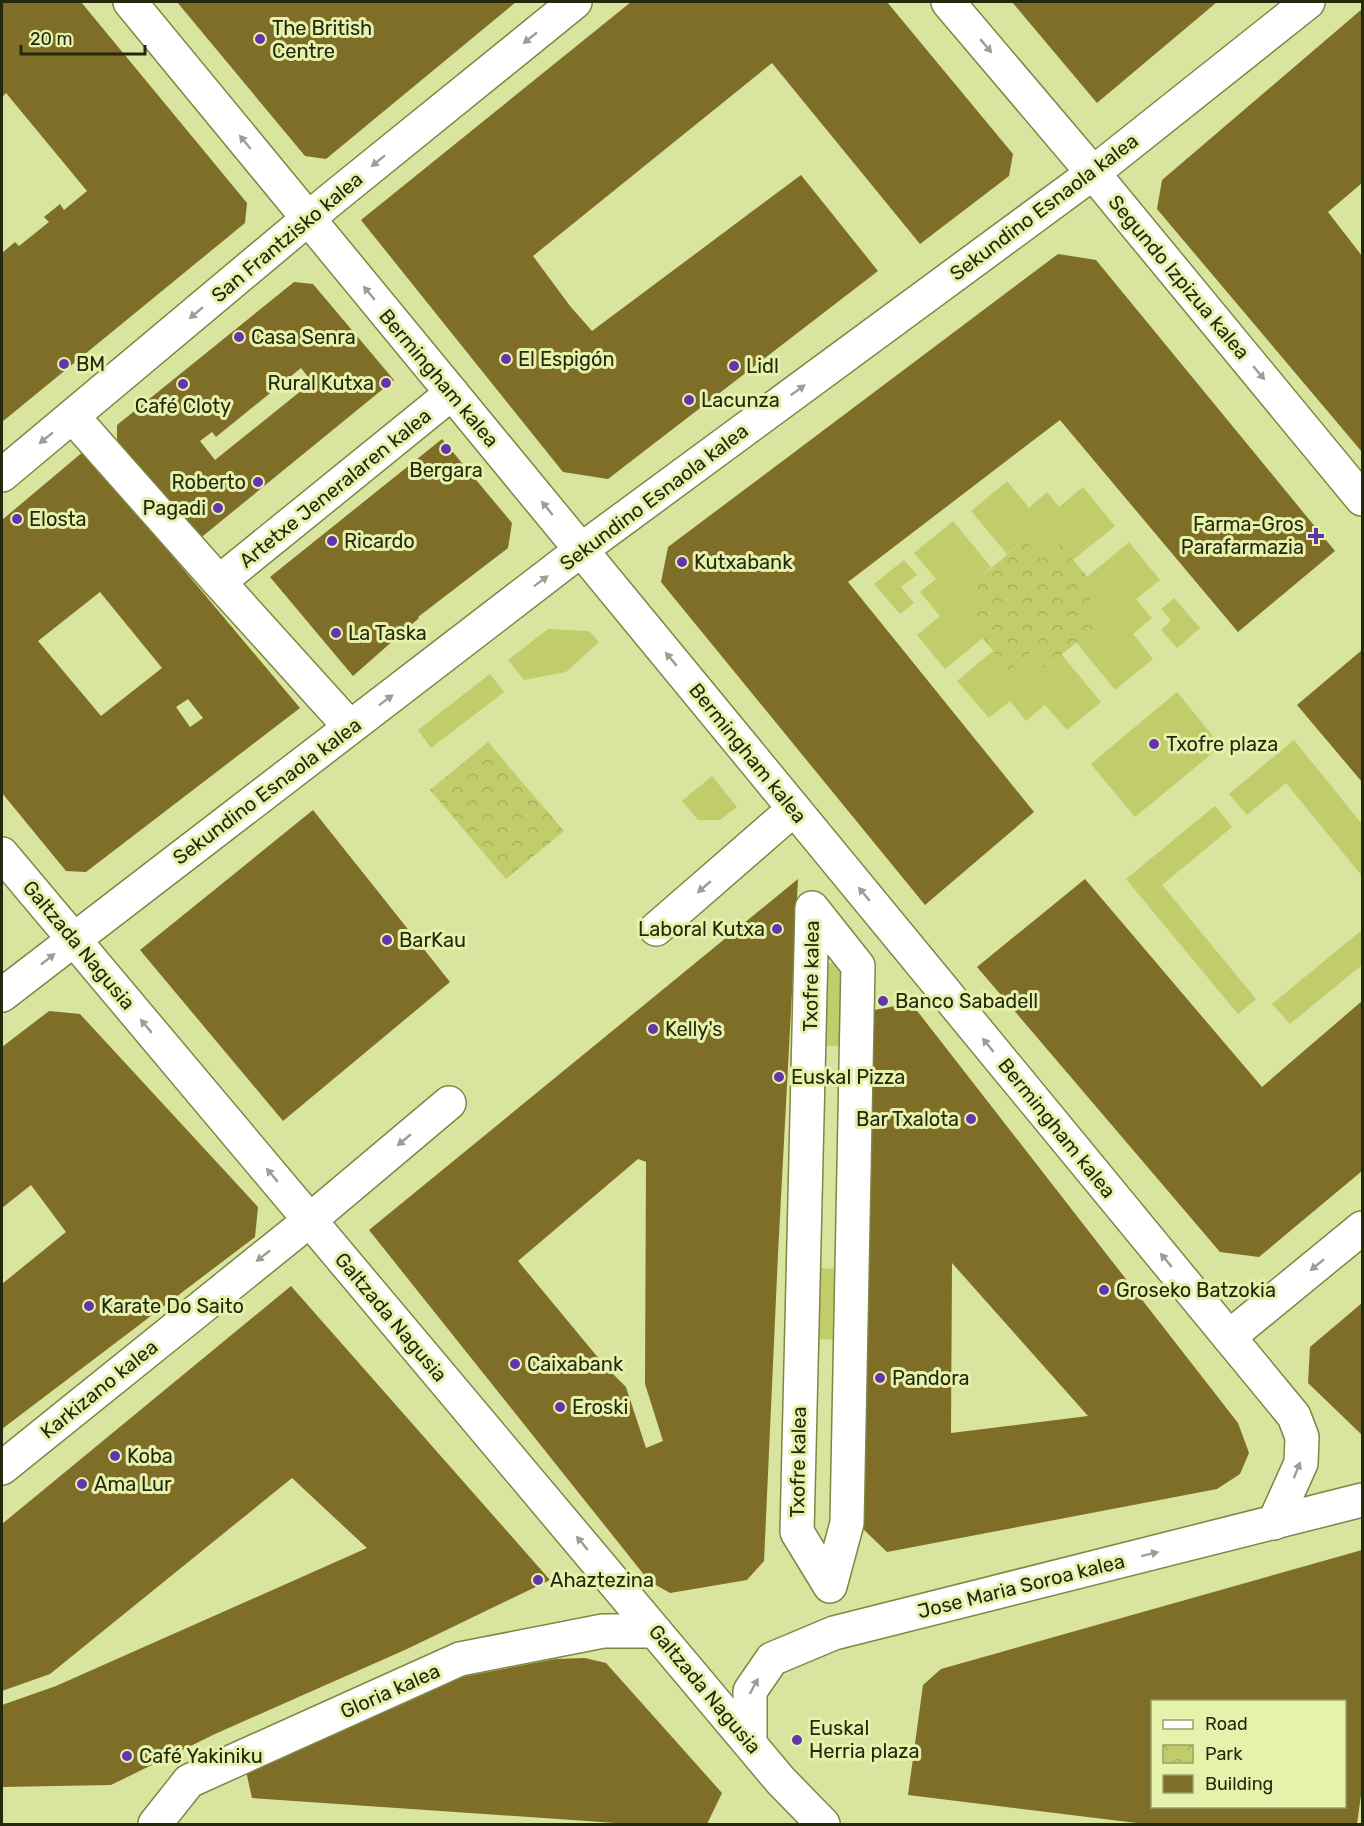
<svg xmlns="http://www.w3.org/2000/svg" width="1364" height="1826" font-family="Rubik,sans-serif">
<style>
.green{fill:#c0cd6a}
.park{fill:url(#park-crowns)}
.building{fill:#7e6e27;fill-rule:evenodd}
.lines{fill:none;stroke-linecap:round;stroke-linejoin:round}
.minor-casing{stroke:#7e8744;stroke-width:36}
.minor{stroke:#fff;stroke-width:33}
.oneway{fill:#9c9e92}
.poi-dot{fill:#6235ad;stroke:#e6f1ab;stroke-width:2}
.labels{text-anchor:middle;stroke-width:6;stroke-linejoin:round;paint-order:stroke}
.poi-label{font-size:20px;fill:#24280c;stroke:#e6f1ab;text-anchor:start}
.street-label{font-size:20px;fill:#24280c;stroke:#e6f1ab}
</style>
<defs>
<pattern id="park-crowns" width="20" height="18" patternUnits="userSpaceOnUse" patternTransform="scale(1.5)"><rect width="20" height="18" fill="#c0cd6a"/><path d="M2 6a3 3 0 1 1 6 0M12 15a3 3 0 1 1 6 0" fill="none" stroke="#a5b05b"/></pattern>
</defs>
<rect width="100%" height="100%" fill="#d9e49e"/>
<!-- green -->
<g class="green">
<path d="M 1007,481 L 1029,508 L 1047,492 L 1059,507 L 1083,487 L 1115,526 L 1073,560 L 1060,544 L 1041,560 L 1025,540 L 1007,554 L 971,511 Z"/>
<path d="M 953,521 L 991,567 L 973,583 L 987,600 L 966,618 L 983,638 L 945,669 L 917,635 L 940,616 L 920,592 L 936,579 L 914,553 Z"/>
<path d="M 1129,542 L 1160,580 L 1136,599 L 1152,618 L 1133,634 L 1153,659 L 1115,690 L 1076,642 L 1099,624 L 1083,605 L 1099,591 L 1087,577 Z"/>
<path d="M 904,560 L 917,575 L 901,587 L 914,603 L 900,614 L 874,584 Z"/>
<path d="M 1174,598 L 1200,628 L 1177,648 L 1161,630 L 1171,620 L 1161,609 Z"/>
<path d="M 548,629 L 589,631 L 599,642 L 566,672 L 524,680 L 508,660 Z"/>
<path d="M 994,650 L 1009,669 L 1031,652 L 1045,668 L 1061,654 L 1101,702 L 1067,730 L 1045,705 L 1026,721 L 1010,701 L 989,718 L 957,681 Z"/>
<path d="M 490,674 L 504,692 L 431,748 L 418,730 Z"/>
<path d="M 1177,692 L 1221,746 L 1135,817 L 1091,764 Z"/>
<path d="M 1294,740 L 1362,824 L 1362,876 L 1286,783 L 1247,815 L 1229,794 Z"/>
<path d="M 712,776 L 737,807 L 720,820 L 698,820 L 682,801 Z"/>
<path d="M 1215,806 L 1232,827 L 1162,885 L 1256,999 L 1238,1014 L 1126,879 Z"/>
<path d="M 1362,930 L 1362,965 L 1290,1024 L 1272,1004 Z"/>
<path d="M 819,963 L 848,964 L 846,1046 L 819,1046 Z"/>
<path d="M 816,1268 L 842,1269 L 840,1340 L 815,1339 Z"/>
</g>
<!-- park -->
<g class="park">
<path d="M 1025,540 L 1041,559 L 1060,544 L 1099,591 L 1084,605 L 1099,624 L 1045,668 L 1031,652 L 1009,670 L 966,618 L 987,600 L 973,583 Z"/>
<path d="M 488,742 L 564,831 L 506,879 L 430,790 Z"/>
</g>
<!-- building -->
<g class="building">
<path d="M 2,2 L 81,2 L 247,203 L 245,223 L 2,422 L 2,253 L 15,242 L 19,246 L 49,222 L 44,217 L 60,204 L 64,210 L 87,191 L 6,93 L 2,97 Z"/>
<path d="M 177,2 L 516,2 L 326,159 L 305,156 Z"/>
<path d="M 631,2 L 887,2 L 1013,154 L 1009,176 L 920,244 L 772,63 L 533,256 L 570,306 L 592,331 L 801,175 L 878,271 L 608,479 L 563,472 L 361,220 Z"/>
<path d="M 1012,2 L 1217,2 L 1097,103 Z"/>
<path d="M 1362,9 L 1362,183 L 1328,212 L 1362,256 L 1362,452 L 1157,209 L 1162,180 Z"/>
<path d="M 1058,254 L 1096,260 L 1335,551 L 1238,632 L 1060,420 L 848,582 L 1034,812 L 925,905 L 661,582 L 668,547 Z"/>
<path d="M 294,282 L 313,284 L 394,380 L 198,540 L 117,443 L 117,425 ZM 301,368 L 312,382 L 215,460 L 200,441 L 212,432 L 216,437 Z"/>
<path d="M 442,439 L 512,523 L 508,548 L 418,617 L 419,618 L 353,676 L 270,577 Z"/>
<path d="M 84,451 L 300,708 L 86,872 L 66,871 L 2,793 L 2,520 ZM 100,592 L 162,668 L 101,716 L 38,641 ZM 188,699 L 203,718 L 190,727 L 176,707 Z"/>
<path d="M 1362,650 L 1362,782 L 1297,705 Z"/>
<path d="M 313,810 L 450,982 L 283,1121 L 140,950 Z"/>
<path d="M 798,879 L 778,1254 L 764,1561 L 747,1580 L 670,1593 L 649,1581 L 369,1230 ZM 638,1159 L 646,1162 L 645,1384 L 663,1441 L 646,1448 L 626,1387 L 605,1366 L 518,1261 Z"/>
<path d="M 1085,879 L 1262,1087 L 1362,1001 L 1362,1171 L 1259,1257 L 1220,1252 L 977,967 Z"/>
<path d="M 911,1003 L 1238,1423 L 1249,1453 L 1240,1474 L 1217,1489 L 887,1552 L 861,1527 L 864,1012 ZM 952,1263 L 1088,1416 L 951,1433 Z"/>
<path d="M 49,1011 L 80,1014 L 258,1207 L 255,1237 L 2,1429 L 2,1284 L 66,1232 L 31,1185 L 2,1208 L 2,1047 Z"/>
<path d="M 291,1286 L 550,1580 L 407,1649 L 215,1734 L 111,1785 L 2,1787 L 2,1705 L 56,1686 L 367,1548 L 292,1478 L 50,1674 L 2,1691 L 2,1524 Z"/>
<path d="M 1362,1303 L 1362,1435 L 1308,1383 L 1310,1347 Z"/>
<path d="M 1362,1550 L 1362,1788 L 1357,1824 L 1145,1824 L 908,1795 L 923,1685 L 941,1669 ZM 1152,1702 L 1344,1702 L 1344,1806 L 1152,1806 Z"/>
<path d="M 585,1658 L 606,1663 L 722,1793 L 707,1824 L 630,1824 L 252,1798 L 246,1771 L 441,1681 L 555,1659 Z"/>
</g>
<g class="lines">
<defs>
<g id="minor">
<path d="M 130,2 L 1294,1416 L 1302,1437 L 1301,1463 L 1274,1523"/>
<path d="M 948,2 L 1093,173 L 1362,499"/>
<path d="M 73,417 L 219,582"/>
<path d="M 2,475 L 328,202 L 575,2"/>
<path d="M 350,727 L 219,582 L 452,393"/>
<path d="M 2,854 L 781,1781 L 823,1824"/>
<path d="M 812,908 L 858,966 L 847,1523 L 830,1586 L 797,1532 Z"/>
<path d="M 656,929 L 794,809"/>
<path d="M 2,995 L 581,550 L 1093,173 L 1308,2"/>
<path d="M 1229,1337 L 1362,1228"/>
<path d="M 2,1468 L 310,1220 L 449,1103"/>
<path d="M 750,1743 L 750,1691 L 772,1659 L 834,1633 L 1362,1500"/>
<path d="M 155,1824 L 189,1781 L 460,1659 L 603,1631 L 655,1631"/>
</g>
</defs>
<!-- minor casing -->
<use href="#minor" class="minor-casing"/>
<!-- minor -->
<use href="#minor" class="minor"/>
</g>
<!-- one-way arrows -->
<defs><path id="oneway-solid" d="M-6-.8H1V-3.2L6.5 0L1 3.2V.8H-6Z" transform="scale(1.5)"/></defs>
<g class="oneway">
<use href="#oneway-solid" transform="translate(530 38) rotate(141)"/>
<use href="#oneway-solid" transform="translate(986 46) rotate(50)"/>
<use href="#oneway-solid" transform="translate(245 142) rotate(-129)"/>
<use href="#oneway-solid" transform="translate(378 161) rotate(141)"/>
<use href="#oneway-solid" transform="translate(369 293) rotate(-130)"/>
<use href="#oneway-solid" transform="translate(196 313) rotate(140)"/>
<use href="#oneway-solid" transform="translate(1259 373) rotate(50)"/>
<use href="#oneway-solid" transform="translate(798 390) rotate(-36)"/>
<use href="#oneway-solid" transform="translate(46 438) rotate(141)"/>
<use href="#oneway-solid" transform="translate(547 508) rotate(-129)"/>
<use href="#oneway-solid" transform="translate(541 581) rotate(-37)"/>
<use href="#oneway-solid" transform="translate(671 659) rotate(-130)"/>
<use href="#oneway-solid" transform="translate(386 700) rotate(-37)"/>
<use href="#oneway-solid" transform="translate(704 887) rotate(139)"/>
<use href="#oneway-solid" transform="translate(864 894) rotate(-130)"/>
<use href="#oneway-solid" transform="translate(48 959) rotate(-38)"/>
<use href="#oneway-solid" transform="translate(146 1026) rotate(-130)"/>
<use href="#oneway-solid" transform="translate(988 1045) rotate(-129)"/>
<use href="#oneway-solid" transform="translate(404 1140) rotate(140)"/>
<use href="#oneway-solid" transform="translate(272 1175) rotate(-130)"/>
<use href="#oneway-solid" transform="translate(263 1256) rotate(142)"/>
<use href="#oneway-solid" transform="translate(1166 1260) rotate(-130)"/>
<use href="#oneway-solid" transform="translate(1317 1265) rotate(141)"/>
<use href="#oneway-solid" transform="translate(1297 1470) rotate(-69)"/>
<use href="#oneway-solid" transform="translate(582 1543) rotate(-130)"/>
<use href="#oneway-solid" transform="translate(1150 1554) rotate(-14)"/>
<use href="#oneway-solid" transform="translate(754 1686) rotate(-62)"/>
</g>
<!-- markers -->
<g class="poi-dot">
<circle cx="260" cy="39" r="6"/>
<circle cx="239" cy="337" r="6"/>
<circle cx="506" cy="359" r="6"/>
<circle cx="64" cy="364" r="6"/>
<circle cx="734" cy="366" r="6"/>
<circle cx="386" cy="383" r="6"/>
<circle cx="183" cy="384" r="6"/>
<circle cx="689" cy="400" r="6"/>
<circle cx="446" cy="449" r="6"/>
<circle cx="258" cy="482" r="6"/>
<circle cx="218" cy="508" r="6"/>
<circle cx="17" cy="519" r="6"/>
<path d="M1313 527h6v6h6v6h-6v6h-6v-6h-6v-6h6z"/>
<circle cx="332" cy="541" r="6"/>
<circle cx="682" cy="562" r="6"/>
<circle cx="336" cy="633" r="6"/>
<circle cx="1154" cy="744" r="6"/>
<circle cx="777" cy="929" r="6"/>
<circle cx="387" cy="940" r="6"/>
<circle cx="883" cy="1001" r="6"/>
<circle cx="653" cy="1029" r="6"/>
<circle cx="779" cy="1077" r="6"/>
<circle cx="971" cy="1119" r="6"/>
<circle cx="1104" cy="1290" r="6"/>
<circle cx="89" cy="1306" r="6"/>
<circle cx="515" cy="1364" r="6"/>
<circle cx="880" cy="1378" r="6"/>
<circle cx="560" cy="1407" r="6"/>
<circle cx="115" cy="1456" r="6"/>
<circle cx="82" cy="1484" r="6"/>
<circle cx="538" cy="1580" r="6"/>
<circle cx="797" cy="1740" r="6"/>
<circle cx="127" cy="1756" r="6"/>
</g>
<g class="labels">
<!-- poi labels -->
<g class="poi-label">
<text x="272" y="35">The British<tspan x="272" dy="23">Centre</tspan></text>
<text x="251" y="344">Casa Senra</text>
<text x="518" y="366">El Espigón</text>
<text x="76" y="371">BM</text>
<text x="746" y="373">Lidl</text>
<text x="374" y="390" text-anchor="end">Rural Kutxa</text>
<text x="701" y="407">Lacunza</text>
<text x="183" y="413" text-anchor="middle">Café Cloty</text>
<text x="446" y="477" text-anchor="middle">Bergara</text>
<text x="246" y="489" text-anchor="end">Roberto</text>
<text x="206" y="515" text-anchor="end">Pagadi</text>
<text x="29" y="526">Elosta</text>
<text x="1304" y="531" text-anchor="end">Farma-Gros<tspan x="1304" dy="23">Parafarmazia</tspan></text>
<text x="344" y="548">Ricardo</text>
<text x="694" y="569">Kutxabank</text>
<text x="348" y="640">La Taska</text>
<text x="1166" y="751">Txofre plaza</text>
<text x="765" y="936" text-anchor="end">Laboral Kutxa</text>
<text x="399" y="947">BarKau</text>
<text x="895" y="1008">Banco Sabadell</text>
<text x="665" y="1036">Kelly's</text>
<text x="791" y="1084">Euskal Pizza</text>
<text x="959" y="1126" text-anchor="end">Bar Txalota</text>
<text x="1116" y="1297">Groseko Batzokia</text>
<text x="101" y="1313">Karate Do Saito</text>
<text x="527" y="1371">Caixabank</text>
<text x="892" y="1385">Pandora</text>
<text x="572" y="1414">Eroski</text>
<text x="127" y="1463">Koba</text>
<text x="94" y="1491">Ama Lur</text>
<text x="550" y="1587">Ahaztezina</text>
<text x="809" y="1735">Euskal<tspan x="809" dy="23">Herria plaza</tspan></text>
<text x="139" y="1763">Café Yakiniku</text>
</g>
<!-- street labels -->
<g class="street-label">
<text transform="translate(1044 207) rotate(-37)" y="7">Sekundino Esnaola kalea</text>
<text transform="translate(287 237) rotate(-40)" y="7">San Frantzisko kalea</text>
<text transform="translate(1179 277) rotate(50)" y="7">Segundo Izpizua kalea</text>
<text transform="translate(439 378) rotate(50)" y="7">Bermingham kalea</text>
<text transform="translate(335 488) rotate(-39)" y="7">Artetxe Jeneralaren kalea</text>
<text transform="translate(654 497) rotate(-37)" y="7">Sekundino Esnaola kalea</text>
<text transform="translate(748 753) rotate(51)" y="7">Bermingham kalea</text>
<text transform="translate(267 791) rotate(-37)" y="7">Sekundino Esnaola kalea</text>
<text transform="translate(79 945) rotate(50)" y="7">Galtzada Nagusia</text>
<text transform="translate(811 976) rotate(-89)" y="7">Txofre kalea</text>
<text transform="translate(1057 1128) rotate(51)" y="7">Bermingham kalea</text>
<text transform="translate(391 1317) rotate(50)" y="7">Galtzada Nagusia</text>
<text transform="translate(99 1389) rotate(-39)" y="7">Karkizano kalea</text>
<text transform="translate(798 1462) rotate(-89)" y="7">Txofre kalea</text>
<text transform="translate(1021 1586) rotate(-14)" y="7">Jose Maria Soroa kalea</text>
<text transform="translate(705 1689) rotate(50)" y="7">Galtzada Nagusia</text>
<text transform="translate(390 1691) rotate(-24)" y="7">Gloria kalea</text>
</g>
</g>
<!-- border -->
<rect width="1364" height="1826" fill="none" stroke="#24280c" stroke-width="6"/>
<!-- legend -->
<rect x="1151" y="1700" width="195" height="108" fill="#e6f1ab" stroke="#98a16b" stroke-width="1.5"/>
<rect x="1163" y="1720" width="30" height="9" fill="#ffffff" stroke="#98a16b" stroke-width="1.5"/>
<text x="1205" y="1730" font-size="18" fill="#24280c">Road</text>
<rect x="1163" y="1745" width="30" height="18" fill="url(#park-crowns)" stroke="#98a16b" stroke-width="1.5"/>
<text x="1205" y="1760" font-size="18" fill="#24280c">Park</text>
<rect x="1163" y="1775" width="30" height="18" fill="#7e6e27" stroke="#98a16b" stroke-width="1.5"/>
<text x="1205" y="1790" font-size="18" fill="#24280c">Building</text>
<!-- scale -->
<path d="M21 45v9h124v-9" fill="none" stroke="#24280c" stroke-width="3"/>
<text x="30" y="45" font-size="18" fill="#24280c" stroke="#e6f1ab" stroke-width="4.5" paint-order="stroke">20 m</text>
</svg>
